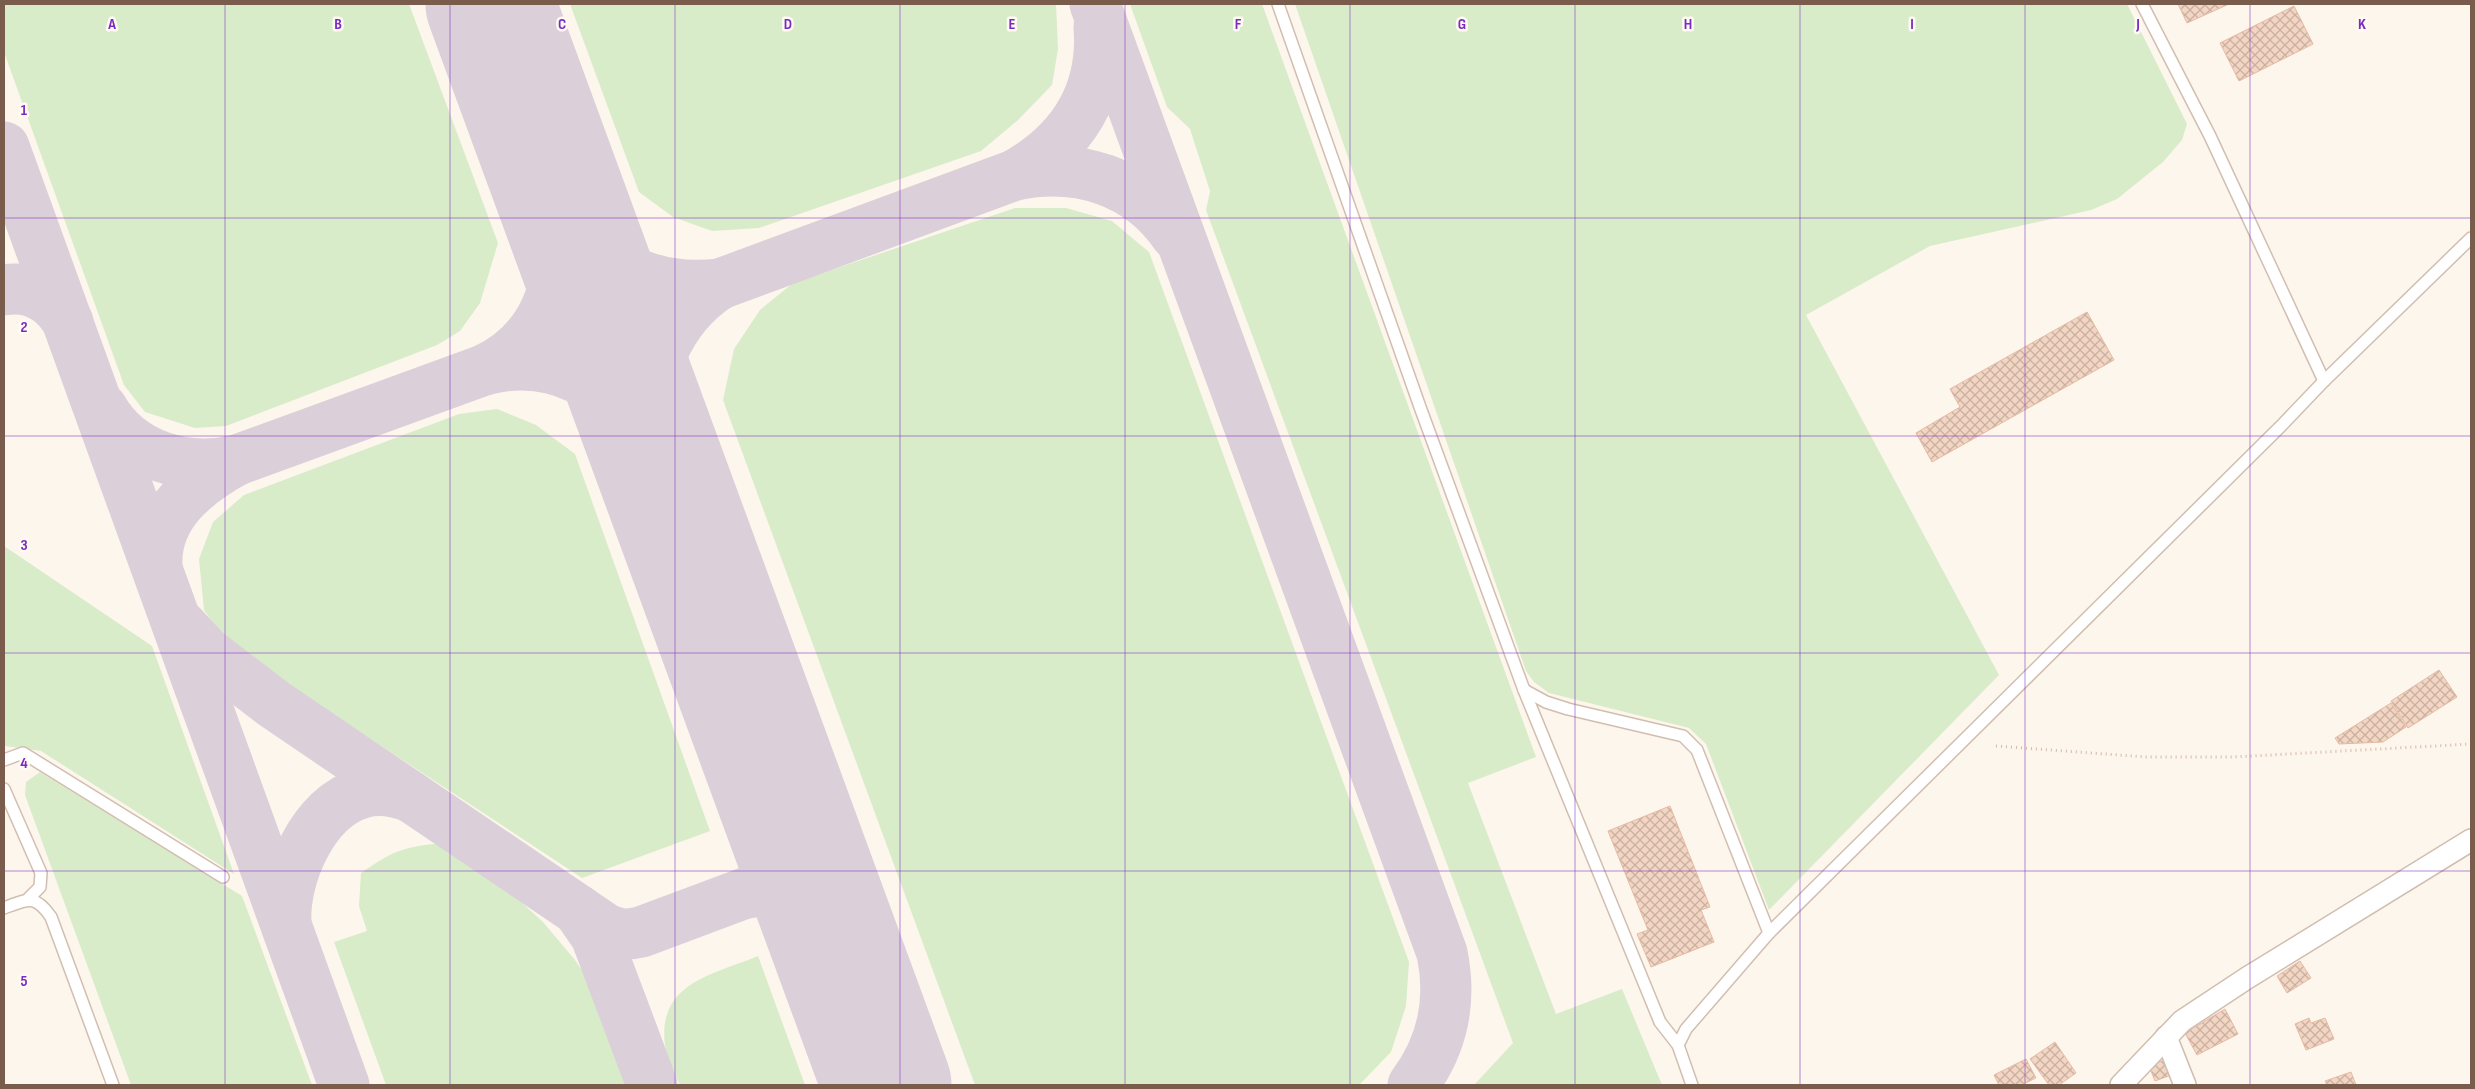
<svg xmlns="http://www.w3.org/2000/svg" width="2475" height="1089" font-family="'Sofia Sans Condensed',sans-serif">
<style>
.grass{fill:#d8ecc9}
.lines{fill:none;stroke-linecap:round;stroke-linejoin:round}
.taxiway{stroke:#dbcfda;stroke-width:51}
.runway{stroke:#dbcfda;stroke-width:129}
.building{fill:url(#building-cross-hatch);stroke:#e6bba3}
.lane-casing{stroke:#d1beb0;stroke-width:14}
.street-casing{stroke:#d1beb0;stroke-width:24}
.path{stroke:#d9b8a5;stroke-width:3;stroke-dasharray:1 4;stroke-linecap:butt}
.lane{stroke:#fff;stroke-width:11}
.street{stroke:#fff;stroke-width:21}
.grid{fill:none;stroke:#7b2cbf;stroke-width:1;stroke-opacity:0.55}
.grid-label{font-size:16px;text-anchor:middle;font-weight:bold;fill:#7b2cbf;stroke:#fffaf3;stroke-width:5;stroke-linejoin:round;paint-order:stroke}
</style>
<defs>
<pattern id="building-cross-hatch" width="8" height="8" patternUnits="userSpaceOnUse" patternTransform="scale(1.25)"><rect width="8" height="8" fill="#f3d5c3"/><path d="M0 0l8 8M0 8l8-8" fill="none" stroke="#cab0a1"/></pattern>
</defs>
<rect width="100%" height="100%" fill="#fdf6ec"/>
<!-- grass -->
<g class="grass">
<path d="M 4,4 L 409,4 L 498,243 L 480,303 L 460,331 L 437,345 L 226,426 L 195,428 L 145,412 L 124,385 L 4,52 Z"/>
<path d="M 570,4 L 1056,4 L 1058,49 L 1052,85 L 1018,120 L 981,151 L 759,228 L 712,231 L 673,217 L 639,192 Z"/>
<path d="M 1130,4 L 1262,4 L 1536,757 L 1468,783 L 1556,1014 L 1622,989 L 1662,1085 L 1474,1085 L 1513,1043 L 1206,210 L 1210,191 L 1190,129 L 1167,107 Z"/>
<path d="M 1295,4 L 2127,4 L 2187,124 L 2182,140 L 2163,162 L 2117,199 L 2091,210 L 1930,246 L 1806,315 L 1999,675 L 1769,910 L 1706,744 L 1689,728 L 1549,693 L 1534,682 L 1526,671 Z"/>
<path d="M 1015,208 L 1066,208 L 1112,221 L 1149,252 L 1409,962 L 1406,1006 L 1391,1052 L 1359,1085 L 975,1085 L 723,400 L 734,349 L 760,310 L 793,283 Z"/>
<path d="M 497,409 L 536,425 L 575,454 L 710,831 L 582,878 L 228,645 L 204,610 L 199,559 L 213,522 L 244,495 L 459,414 Z"/>
<path d="M 4,546 L 152,646 L 234,874 L 41,751 L 5,746 Z"/>
<path d="M 40,772 L 242,896 L 312,1085 L 131,1085 L 25,795 L 26,782 Z"/>
<path d="M 435,844 L 471,856 L 543,922 L 575,960 L 593,987 L 629,1085 L 386,1085 L 334,942 L 367,931 L 359,906 L 361,873 C 389,854 400,847 435,844 Z"/>
<path d="M 758,956 L 805,1085 L 680,1085 C 675,1073 667,1058 665,1045 C 657,983 712,975 758,956 Z"/>
</g>
<g class="lines">
<!-- taxiway -->
<g class="taxiway">
<path d="M 1095,4 L 1442,953 C 1452,1001 1443,1045 1413,1085"/>
<path d="M 4,147 L 344,1085"/>
<path d="M 1015,175 C 1072,143 1104,93 1099,27"/>
<path d="M 562,200 C 595,263 648,292 720,284 L 1015,175 C 1078,162 1139,181 1176,235"/>
<path d="M 4,290 C 31,285 54,299 68,322"/>
<path d="M 484,370 C 554,338 563,270 562,200"/>
<path d="M 102,408 C 129,456 186,472 237,460 L 484,370 C 558,351 606,387 651,443"/>
<path d="M 651,443 C 641,382 668,317 720,284"/>
<path d="M 157,567 C 154,515 195,483 237,460"/>
<path d="M 182,626 L 206,652 L 274,704 L 606,929 C 619,935 627,935 641,932 L 759,888 C 780,872 791,854 792,828"/>
<path d="M 748,893 C 780,885 807,894 827,921"/>
<path d="M 578,910 L 596,936 L 652,1085"/>
<path d="M 286,924 C 283,877 313,807 362,793 C 379,788 395,791 411,797"/>
</g>
<!-- runway -->
<path class="runway" d="M 490,4 L 887,1085"/>
</g>
<!-- building -->
<g class="building">
<path d="M 2178,4 L 2229,4 L 2187,23 Z"/>
<path d="M 2294,6 L 2313,44 L 2239,81 L 2220,43 Z"/>
<path d="M 2087,312 L 2114,360 L 1932,462 L 1916,433 L 1960,407 L 1950,389 Z"/>
<path d="M 2439,670 L 2457,697 L 2408,728 L 2391,701 Z"/>
<path d="M 2391,703 L 2406,727 L 2383,742 L 2339,744 L 2335,738 Z"/>
<path d="M 1670,806 L 1710,907 L 1701,910 L 1714,942 L 1651,967 L 1637,934 L 1648,930 L 1608,831 Z"/>
<path d="M 2300,961 L 2311,978 L 2287,993 L 2277,976 Z"/>
<path d="M 2225,1009 L 2238,1034 L 2197,1055 L 2185,1033 Z"/>
<path d="M 2309,1018 L 2311,1023 L 2325,1018 L 2334,1039 L 2306,1050 L 2295,1024 Z"/>
<path d="M 2055,1042 L 2076,1073 L 2059,1085 L 2049,1085 L 2030,1059 Z"/>
<path d="M 2026,1059 L 2036,1078 L 2021,1085 L 1999,1085 L 1994,1075 Z"/>
<path d="M 2167,1059 L 2174,1074 L 2155,1081 L 2149,1066 Z"/>
<path d="M 2351,1072 L 2356,1085 L 2327,1085 L 2325,1081 Z"/>
</g>
<g class="lines">
<defs>
<g id="lane">
<path d="M 1278,4 L 1420,407 L 1524,690 L 1660,1022 L 1678,1045 L 1692,1085"/>
<path d="M 2142,4 L 2210,136 L 2324,381"/>
<path d="M 1524,690 L 1546,702 L 1568,709 L 1683,736 L 1697,750 L 1769,933"/>
<path d="M 4,760 L 23,753 L 223,877"/>
<path d="M 4,789 L 41,873 L 40,887 L 28,899"/>
<path d="M 4,908 C 28,899 35,894 51,917 L 113,1085"/>
<path d="M 1678,1045 L 1686,1029 L 1769,933 L 2281,426 L 2324,381 L 2471,238"/>
</g>
<g id="street">
<path d="M 2166,1037 L 2185,1085"/>
<path d="M 2121,1085 L 2182,1021 L 2247,978 L 2471,840"/>
</g>
</defs>
<!-- lane casing -->
<use href="#lane" class="lane-casing"/>
<!-- street casing -->
<use href="#street" class="street-casing"/>
<!-- path -->
<path class="path" d="M 1996,746 L 2146,757 L 2233,757 L 2471,744"/>
<!-- lane -->
<use href="#lane" class="lane"/>
<!-- street -->
<use href="#street" class="street"/>
</g>
<!-- grid -->
<path class="grid" d="M 225,4 L 225,1085M 450,4 L 450,1085M 675,4 L 675,1085M 900,4 L 900,1085M 1125,4 L 1125,1085M 1350,4 L 1350,1085M 1575,4 L 1575,1085M 1800,4 L 1800,1085M 2025,4 L 2025,1085M 2250,4 L 2250,1085M 4,218 L 2471,218M 4,436 L 2471,436M 4,653 L 2471,653M 4,871 L 2471,871"/>
<g class="grid-label">
<text x="112" y="29">A</text>
<text x="338" y="29">B</text>
<text x="562" y="29">C</text>
<text x="788" y="29">D</text>
<text x="1012" y="29">E</text>
<text x="1238" y="29">F</text>
<text x="1462" y="29">G</text>
<text x="1688" y="29">H</text>
<text x="1912" y="29">I</text>
<text x="2138" y="29">J</text>
<text x="2362" y="29">K</text>
<text x="24" y="115">1</text>
<text x="24" y="332">2</text>
<text x="24" y="550">3</text>
<text x="24" y="768">4</text>
<text x="24" y="986">5</text>
</g>
<!-- border -->
<rect width="2475" height="1089" fill="none" stroke="#7a5c4d" stroke-width="10"/>
</svg>
